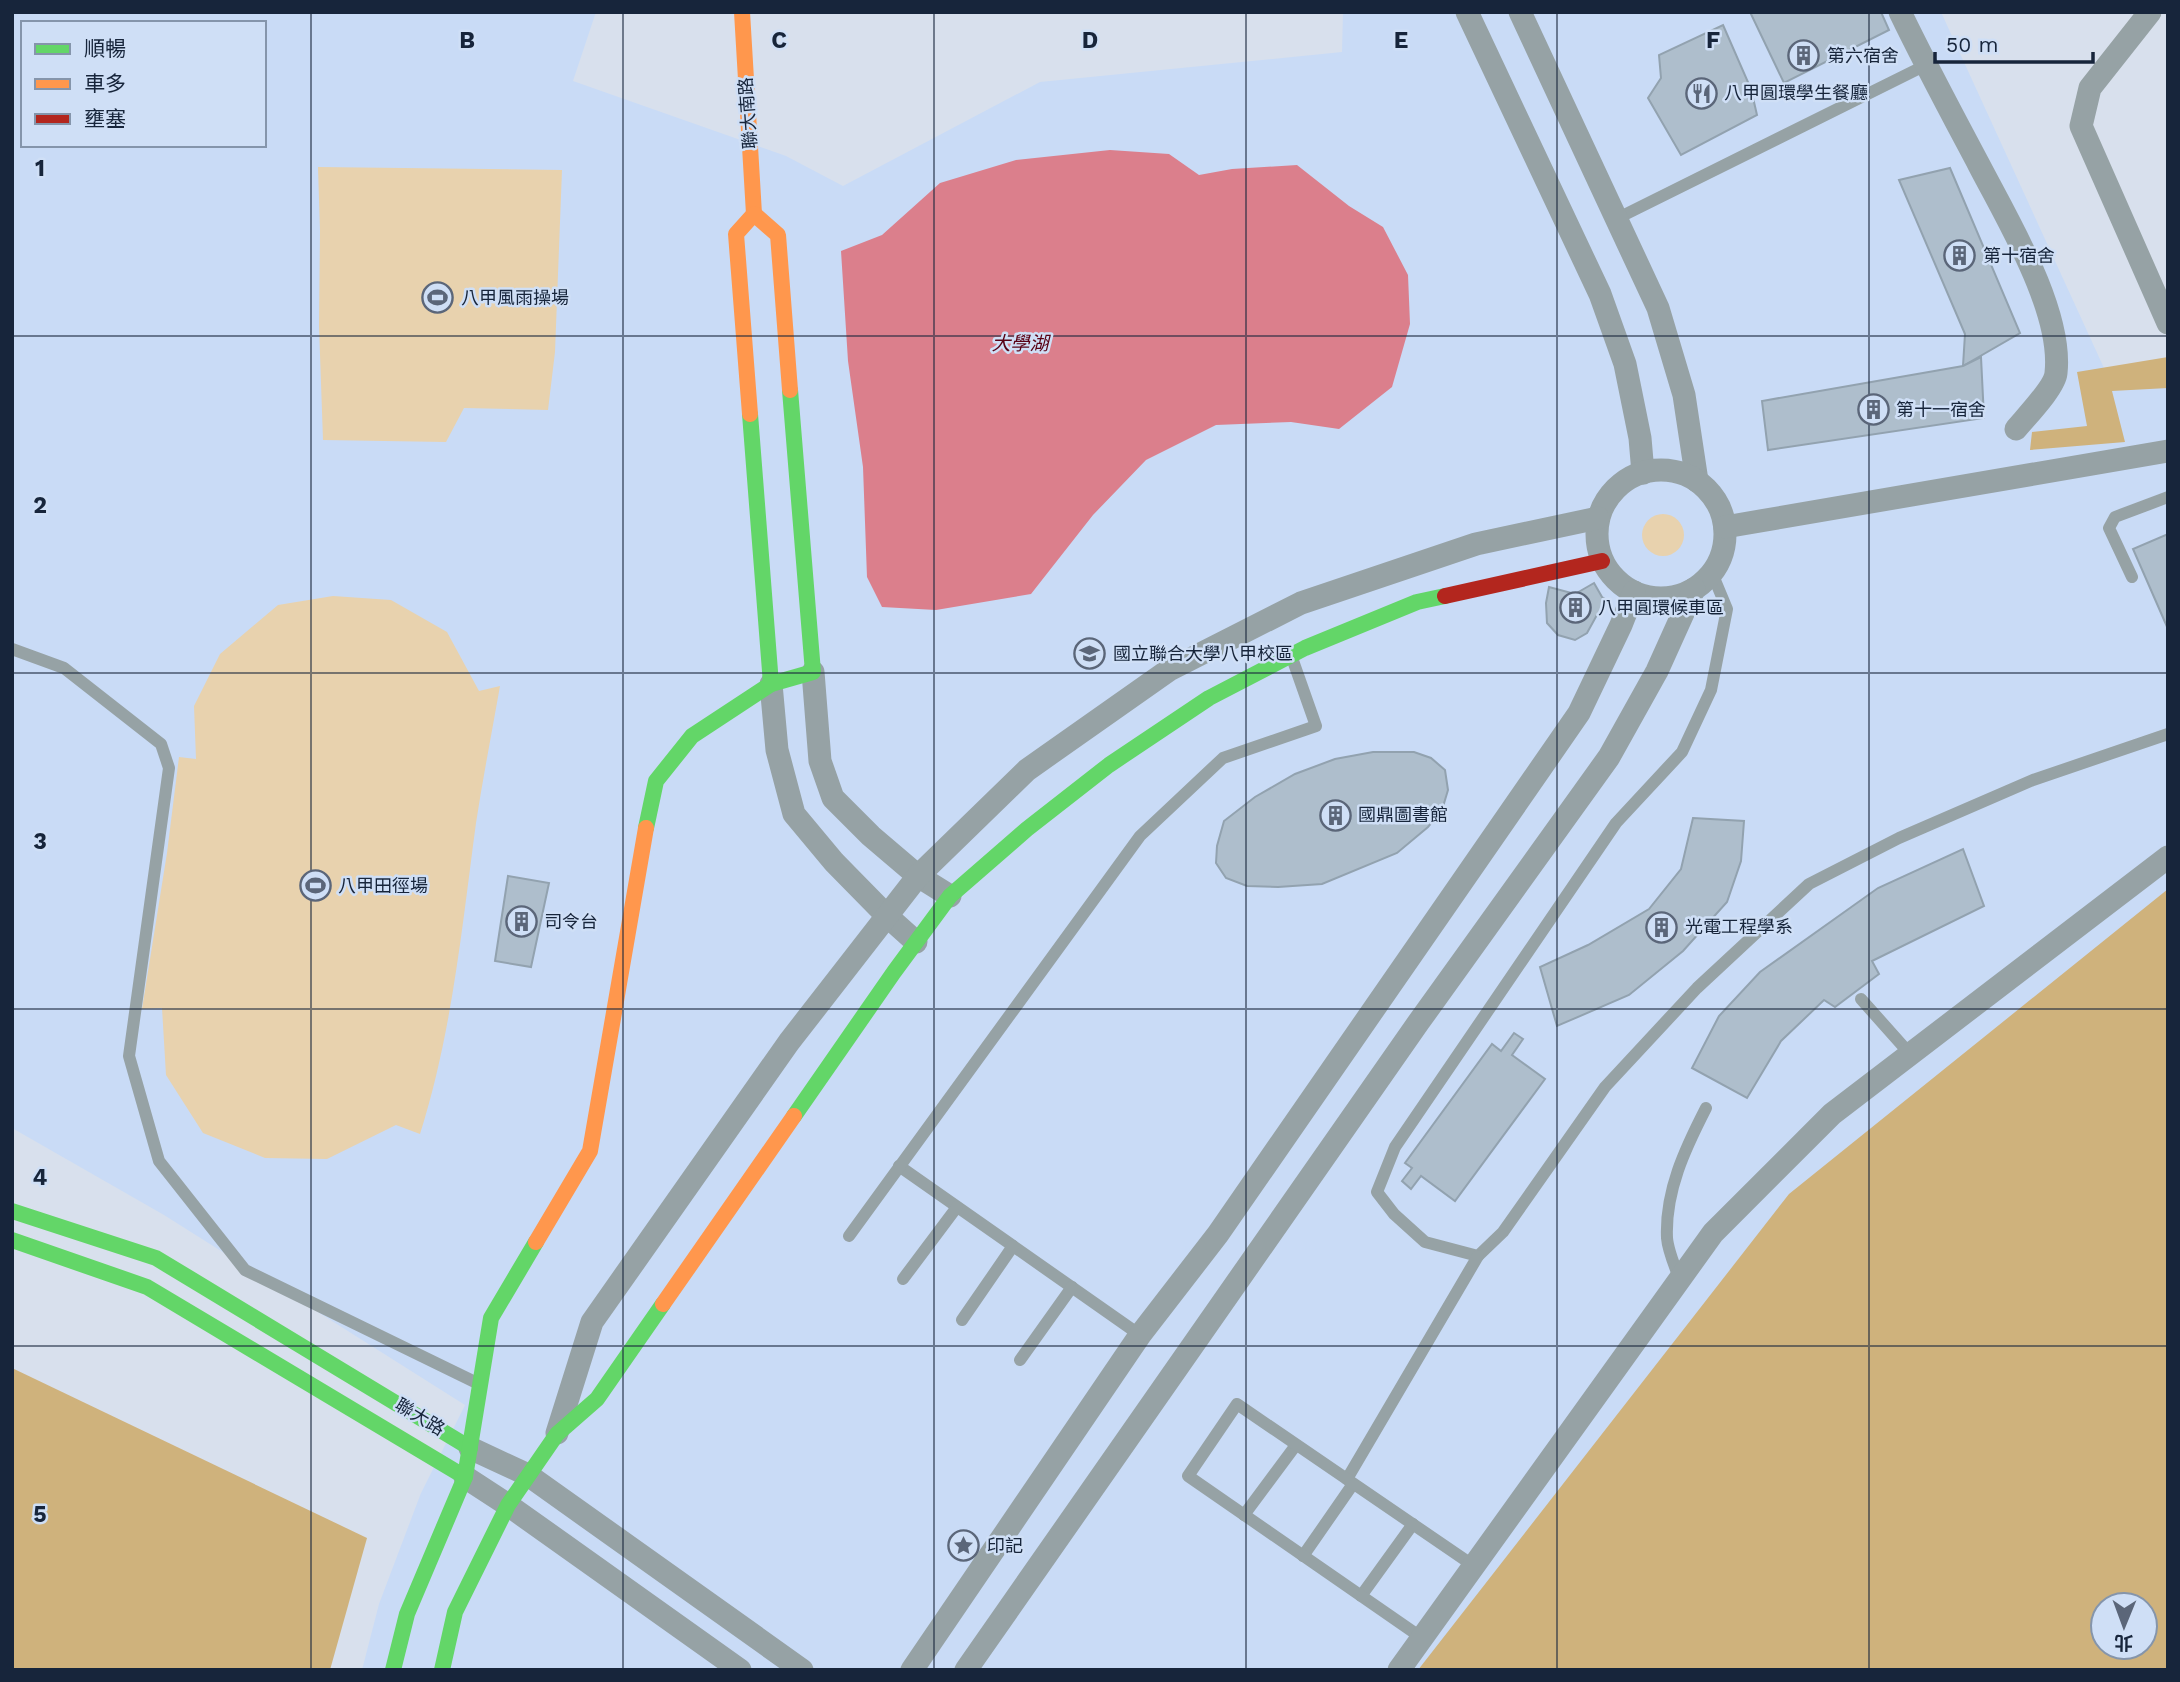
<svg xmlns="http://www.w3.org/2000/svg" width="2180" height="1682" font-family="'Work Sans','Noto Sans TC',sans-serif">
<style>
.built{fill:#c9dbf6;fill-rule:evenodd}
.green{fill:#e8d2ae}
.forest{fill:#cfb27c;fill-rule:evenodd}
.water{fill:#db7f8c}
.building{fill:#aebecc;stroke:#92a2af;stroke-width:2}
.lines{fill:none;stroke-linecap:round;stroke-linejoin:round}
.lane{stroke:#96a2a5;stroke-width:12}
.street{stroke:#96a2a5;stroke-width:23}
.fast{stroke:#63d668;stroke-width:16}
.slow{stroke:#ff974d;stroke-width:16}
.jam{stroke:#b3261e;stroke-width:16}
.grid{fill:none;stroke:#17253b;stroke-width:2;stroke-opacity:0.55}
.labels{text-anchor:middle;stroke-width:5;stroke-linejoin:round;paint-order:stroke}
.poi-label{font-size:18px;fill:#17253b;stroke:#cfdff6;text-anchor:start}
.street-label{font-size:18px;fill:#17253b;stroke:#cfdff6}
.water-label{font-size:19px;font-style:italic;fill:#580014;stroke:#cfdff6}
.grid-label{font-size:23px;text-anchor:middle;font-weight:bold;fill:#17253b;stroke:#cfdff6;stroke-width:5;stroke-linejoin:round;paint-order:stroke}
</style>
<rect width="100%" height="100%" fill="#d8e0ed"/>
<!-- built -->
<path class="built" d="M 12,12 L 596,12 L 573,81 L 786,156 L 843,186 L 1040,82 L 1342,52 L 1343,12 L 1941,12 L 2104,368 L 2168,359 L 2168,939 L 1641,1670 L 362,1670 L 379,1604 L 421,1493 L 465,1405 L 164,1215 L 12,1128 ZM 23,23 L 264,23 L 264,145 L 23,145 Z"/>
<!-- green -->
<g class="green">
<path d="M 318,167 L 562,170 L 555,352 L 548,410 L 464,408 L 446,442 L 323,440 L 319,326 L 320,231 Z"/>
<circle cx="1663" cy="535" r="21"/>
<path d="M 333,596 L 391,600 L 447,632 L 479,691 L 500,686 C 492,732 483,777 476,823 C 462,927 452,1033 420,1134 L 396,1125 L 327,1159 L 265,1158 L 203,1133 L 166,1075 L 162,1008 L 142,1009 L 167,853 L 179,757 L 196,759 L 194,706 L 220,654 L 278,605 Z"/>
</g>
<!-- forest -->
<g class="forest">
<path d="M 2168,357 L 2168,388 L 2112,391 L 2125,442 L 2030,450 L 2032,432 L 2087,426 L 2077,372 Z"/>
<path d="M 2168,889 L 2168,1670 L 1418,1670 L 1789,1194 ZM 2103,1605 L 2145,1605 L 2145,1647 L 2103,1647 Z"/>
<path d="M 12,1368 L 367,1538 L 330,1670 L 12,1670 Z"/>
</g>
<!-- water -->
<path class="water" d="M 1110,150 L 1169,154 L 1199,175 L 1232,169 L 1297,165 L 1349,206 L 1383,227 L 1408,275 L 1410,324 L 1392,387 L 1339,429 L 1291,422 L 1216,425 L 1146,460 L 1093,515 L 1031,594 L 936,610 L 882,607 L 867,577 L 863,467 L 848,361 L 841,251 L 882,235 L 940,183 L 1016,160 Z"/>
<!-- building -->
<g class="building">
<path d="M 1750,12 L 1881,12 L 1889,30 L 1784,83 Z"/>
<path d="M 1723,25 L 1751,89 L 1757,115 L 1681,155 L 1648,98 L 1661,78 L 1659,55 Z"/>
<path d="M 1950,168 L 2020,333 L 1963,366 L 1965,334 L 1899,180 Z"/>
<path d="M 1981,357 L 1984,418 L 1768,450 L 1762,401 L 1963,366 Z"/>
<path d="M 2168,534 L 2168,629 L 2133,549 Z"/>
<path d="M 1594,583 L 1602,597 L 1609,602 L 1598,613 L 1587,633 L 1575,640 L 1558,635 L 1547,623 L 1546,603 L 1549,587 L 1575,594 Z"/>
<path d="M 1373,752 L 1414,752 L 1431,758 L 1445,770 L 1448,790 L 1442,810 L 1428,827 L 1397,853 L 1322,884 L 1278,887 L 1247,886 L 1226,878 L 1216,863 L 1217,846 L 1224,821 L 1255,797 L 1295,774 L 1335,759 Z"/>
<path d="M 1693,818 L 1744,821 L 1741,861 L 1727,902 L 1683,951 L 1629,995 L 1557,1026 L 1540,967 L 1588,945 L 1649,909 L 1681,869 Z"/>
<path d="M 1963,849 L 1984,906 L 1872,961 L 1879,974 L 1835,1007 L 1824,1000 L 1781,1041 L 1747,1098 L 1692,1068 L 1719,1016 L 1760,972 L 1878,888 Z"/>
<path d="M 508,876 L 549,883 L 531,967 L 495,961 Z"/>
<path d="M 1514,1033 L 1523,1039 L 1512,1055 L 1545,1079 L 1455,1201 L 1421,1176 L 1411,1189 L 1402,1181 L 1412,1168 L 1405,1163 L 1492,1044 L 1501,1051 Z"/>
</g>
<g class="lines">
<!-- lane -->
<g class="lane">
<path d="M 1616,219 L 1926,65"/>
<path d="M 1712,573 L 1727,609 L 1711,690 L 1682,752 L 1616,823 L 1395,1147 L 1377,1192 L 1394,1214 L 1425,1242 L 1478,1256 L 1503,1232 L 1605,1087 L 1697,988 L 1809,884 L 1899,838 L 2033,780 L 2168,734"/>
<path d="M 2132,577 L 2109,528 L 2115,517 L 2168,497"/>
<path d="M 12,649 L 64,668 L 161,744 L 169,768 L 129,1056 L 159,1161 L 245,1270 L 479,1384"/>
<path d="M 1861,999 L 1910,1054"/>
<path d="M 899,1166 L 1140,1335"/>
<path d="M 849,1236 L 1140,836 L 1223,758 L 1316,726 L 1291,655"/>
<path d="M 903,1279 L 957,1207"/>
<path d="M 1680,1280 C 1675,1267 1668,1251 1667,1238 C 1665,1191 1685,1149 1706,1108"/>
<path d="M 962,1320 L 1013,1246"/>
<path d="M 1020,1360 L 1072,1287"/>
<path d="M 1347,1479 L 1478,1256"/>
<path d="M 1244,1515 L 1296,1445"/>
<path d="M 1303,1556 L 1353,1484"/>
<path d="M 1361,1596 L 1413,1524"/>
<path d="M 1422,1638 L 1188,1476 L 1237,1404 L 1474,1566"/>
</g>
<!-- street -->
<g class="street">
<path d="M 1467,12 L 1600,294 L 1625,364 L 1640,438 L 1643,473"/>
<path d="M 1520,12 L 1658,308 L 1684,395 L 1697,481"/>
<path d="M 1900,12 C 1925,64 1952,114 1979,165 C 2007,219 2063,311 2056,373 C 2055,387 2026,417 2016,429"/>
<path d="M 2150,12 L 2090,88 L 2081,126 L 2168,323"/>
<circle cx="1661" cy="534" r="64"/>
<path d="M 1725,527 L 2168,451"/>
<path d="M 813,672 L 820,761 L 833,798 L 871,836 L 918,876 L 950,896"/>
<path d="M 771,684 L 777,750 L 794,814 L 834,862 L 887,916 L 916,942"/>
<path d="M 557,1433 L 592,1322 L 789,1042 L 918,876 L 1027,770 L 1169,670 L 1301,603 L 1476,544 L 1598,518"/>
<path d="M 470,1448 L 528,1475 L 802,1670"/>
<path d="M 465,1477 L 508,1505 L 740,1670"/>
<path d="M 912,1670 L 1140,1335 L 1218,1234 L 1579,713 L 1621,625 L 1634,592"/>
<path d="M 966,1670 L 1418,1023 L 1609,757 L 1657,671 L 1694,589"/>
<path d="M 1399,1670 L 1713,1233 L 1832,1114 L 2168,857"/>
</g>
<!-- fast -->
<g class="fast">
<path d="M 750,414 L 771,684"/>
<path d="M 646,828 L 656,781 L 692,736 L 771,684 L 813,672 L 790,390"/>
<path d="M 794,1116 L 894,972 L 950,896 L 1027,829 L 1109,765 L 1209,698 L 1305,648 L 1417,602 L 1445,596"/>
<path d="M 12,1211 L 156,1258 L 470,1448"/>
<path d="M 12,1240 L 147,1287 L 465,1477"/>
<path d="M 393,1670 L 407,1614 L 465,1477 L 491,1318 L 536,1242"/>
<path d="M 442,1670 L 455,1612 L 508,1505 L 557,1434 L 597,1399 L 663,1304"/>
</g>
<!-- slow -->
<g class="slow">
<path d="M 742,12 L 754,214"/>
<path d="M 750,414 L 736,234 L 754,214 L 778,235 L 790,390"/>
<path d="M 536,1242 L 590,1151 L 646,828"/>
<path d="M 663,1304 L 794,1116"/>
</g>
<!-- jam -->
<path class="jam" d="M 1445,596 L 1602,561"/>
</g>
<!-- grid -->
<path class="grid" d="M 311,12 L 311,1670M 623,12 L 623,1670M 934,12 L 934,1670M 1246,12 L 1246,1670M 1557,12 L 1557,1670M 1869,12 L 1869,1670M 12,336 L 2168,336M 12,673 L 2168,673M 12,1009 L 2168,1009M 12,1346 L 2168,1346"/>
<!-- icons -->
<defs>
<symbol id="building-ring" viewBox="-11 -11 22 22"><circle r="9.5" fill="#cfdff6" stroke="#5b6679" stroke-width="1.5"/><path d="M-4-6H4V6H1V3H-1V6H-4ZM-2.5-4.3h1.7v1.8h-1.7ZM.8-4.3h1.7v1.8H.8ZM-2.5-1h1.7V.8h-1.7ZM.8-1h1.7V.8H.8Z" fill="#5b6679"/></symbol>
<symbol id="restaurant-ring" viewBox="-11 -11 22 22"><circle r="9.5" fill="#cfdff6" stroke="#5b6679" stroke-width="1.5"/><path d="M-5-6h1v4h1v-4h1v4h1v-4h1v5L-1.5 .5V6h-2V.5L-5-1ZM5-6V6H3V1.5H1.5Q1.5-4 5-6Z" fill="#5b6679"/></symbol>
<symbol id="stadium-ring" viewBox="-11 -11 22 22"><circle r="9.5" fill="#cfdff6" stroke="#5b6679" stroke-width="1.5"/><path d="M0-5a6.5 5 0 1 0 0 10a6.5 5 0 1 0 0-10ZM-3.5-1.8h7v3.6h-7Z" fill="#5b6679"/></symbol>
<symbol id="university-ring" viewBox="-11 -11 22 22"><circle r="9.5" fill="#cfdff6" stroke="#5b6679" stroke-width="1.5"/><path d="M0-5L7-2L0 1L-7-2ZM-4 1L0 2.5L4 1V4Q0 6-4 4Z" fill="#5b6679"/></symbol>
<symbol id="sight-ring" viewBox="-11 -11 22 22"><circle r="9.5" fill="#cfdff6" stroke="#5b6679" stroke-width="1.5"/><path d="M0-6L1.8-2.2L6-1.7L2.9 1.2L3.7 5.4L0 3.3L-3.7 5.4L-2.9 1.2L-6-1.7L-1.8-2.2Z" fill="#5b6679"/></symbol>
</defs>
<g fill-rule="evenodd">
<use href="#building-ring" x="1786" y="38" width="35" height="35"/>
<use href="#restaurant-ring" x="1684" y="76" width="35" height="35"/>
<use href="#building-ring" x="1942" y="238" width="35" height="35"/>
<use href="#stadium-ring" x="420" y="280" width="35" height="35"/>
<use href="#building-ring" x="1856" y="392" width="35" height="35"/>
<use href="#building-ring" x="1558" y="590" width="35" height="35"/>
<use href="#university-ring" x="1072" y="636" width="35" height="35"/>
<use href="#building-ring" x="1318" y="798" width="35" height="35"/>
<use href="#stadium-ring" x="298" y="868" width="35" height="35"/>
<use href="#building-ring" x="504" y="904" width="35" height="35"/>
<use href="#building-ring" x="1644" y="910" width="35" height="35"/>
<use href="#sight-ring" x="946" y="1528" width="35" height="35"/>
</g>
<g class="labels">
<!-- poi labels -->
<g class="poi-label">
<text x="1827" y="62">第六宿舍</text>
<text x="1724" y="99">八甲圓環學生餐廳</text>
<text x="1983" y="262">第十宿舍</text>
<text x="461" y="304">八甲風雨操場</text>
<text x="1896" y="416">第十一宿舍</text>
<text x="1598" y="614">八甲圓環候車區</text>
<text x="1113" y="660">國立聯合大學八甲校區</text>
<text x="1358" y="821">國鼎圖書館</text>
<text x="338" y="892">八甲田徑場</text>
<text x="544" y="928">司令台</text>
<text x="1685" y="933">光電工程學系</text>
<text x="987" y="1552">印記</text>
</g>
<!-- street labels -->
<g class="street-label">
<text transform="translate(748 113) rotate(-94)" y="6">聯大南路</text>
<text transform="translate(420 1417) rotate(31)" y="6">聯大路</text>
</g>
<!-- water labels -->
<g class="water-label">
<text x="1020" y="350">大學湖</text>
</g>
</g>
<g class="grid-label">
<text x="467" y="48">B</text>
<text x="779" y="48">C</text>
<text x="1090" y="48">D</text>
<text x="1401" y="48">E</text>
<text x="1713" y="48">F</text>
<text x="40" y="176">1</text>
<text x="40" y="513">2</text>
<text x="40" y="849">3</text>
<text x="40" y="1185">4</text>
<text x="40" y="1522">5</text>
</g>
<!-- border -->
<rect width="2180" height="1682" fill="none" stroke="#17253b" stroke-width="28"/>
<!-- legend -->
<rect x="21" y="21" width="245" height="126" fill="#cfdff6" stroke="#8595ab" stroke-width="2"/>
<rect x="35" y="44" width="35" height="10" fill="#63d668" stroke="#8595ab" stroke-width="2"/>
<text x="84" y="56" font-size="21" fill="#17253b">順暢</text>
<rect x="35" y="79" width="35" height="10" fill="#ff974d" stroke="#8595ab" stroke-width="2"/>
<text x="84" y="91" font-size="21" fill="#17253b">車多</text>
<rect x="35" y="114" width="35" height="10" fill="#b3261e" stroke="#8595ab" stroke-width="2"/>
<text x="84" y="126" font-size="21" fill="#17253b">壅塞</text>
<!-- north arrow -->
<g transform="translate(2124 1626) rotate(181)"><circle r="33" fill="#cfdff6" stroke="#8595ab" stroke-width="2"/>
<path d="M0-5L12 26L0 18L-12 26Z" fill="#5b6679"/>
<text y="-10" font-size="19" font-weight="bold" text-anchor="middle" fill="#17253b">北</text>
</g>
<!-- scale -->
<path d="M1935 52v10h158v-10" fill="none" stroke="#17253b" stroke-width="3.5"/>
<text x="1946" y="52" font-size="21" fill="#17253b" stroke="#cfdff6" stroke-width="5" paint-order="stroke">50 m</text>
</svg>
